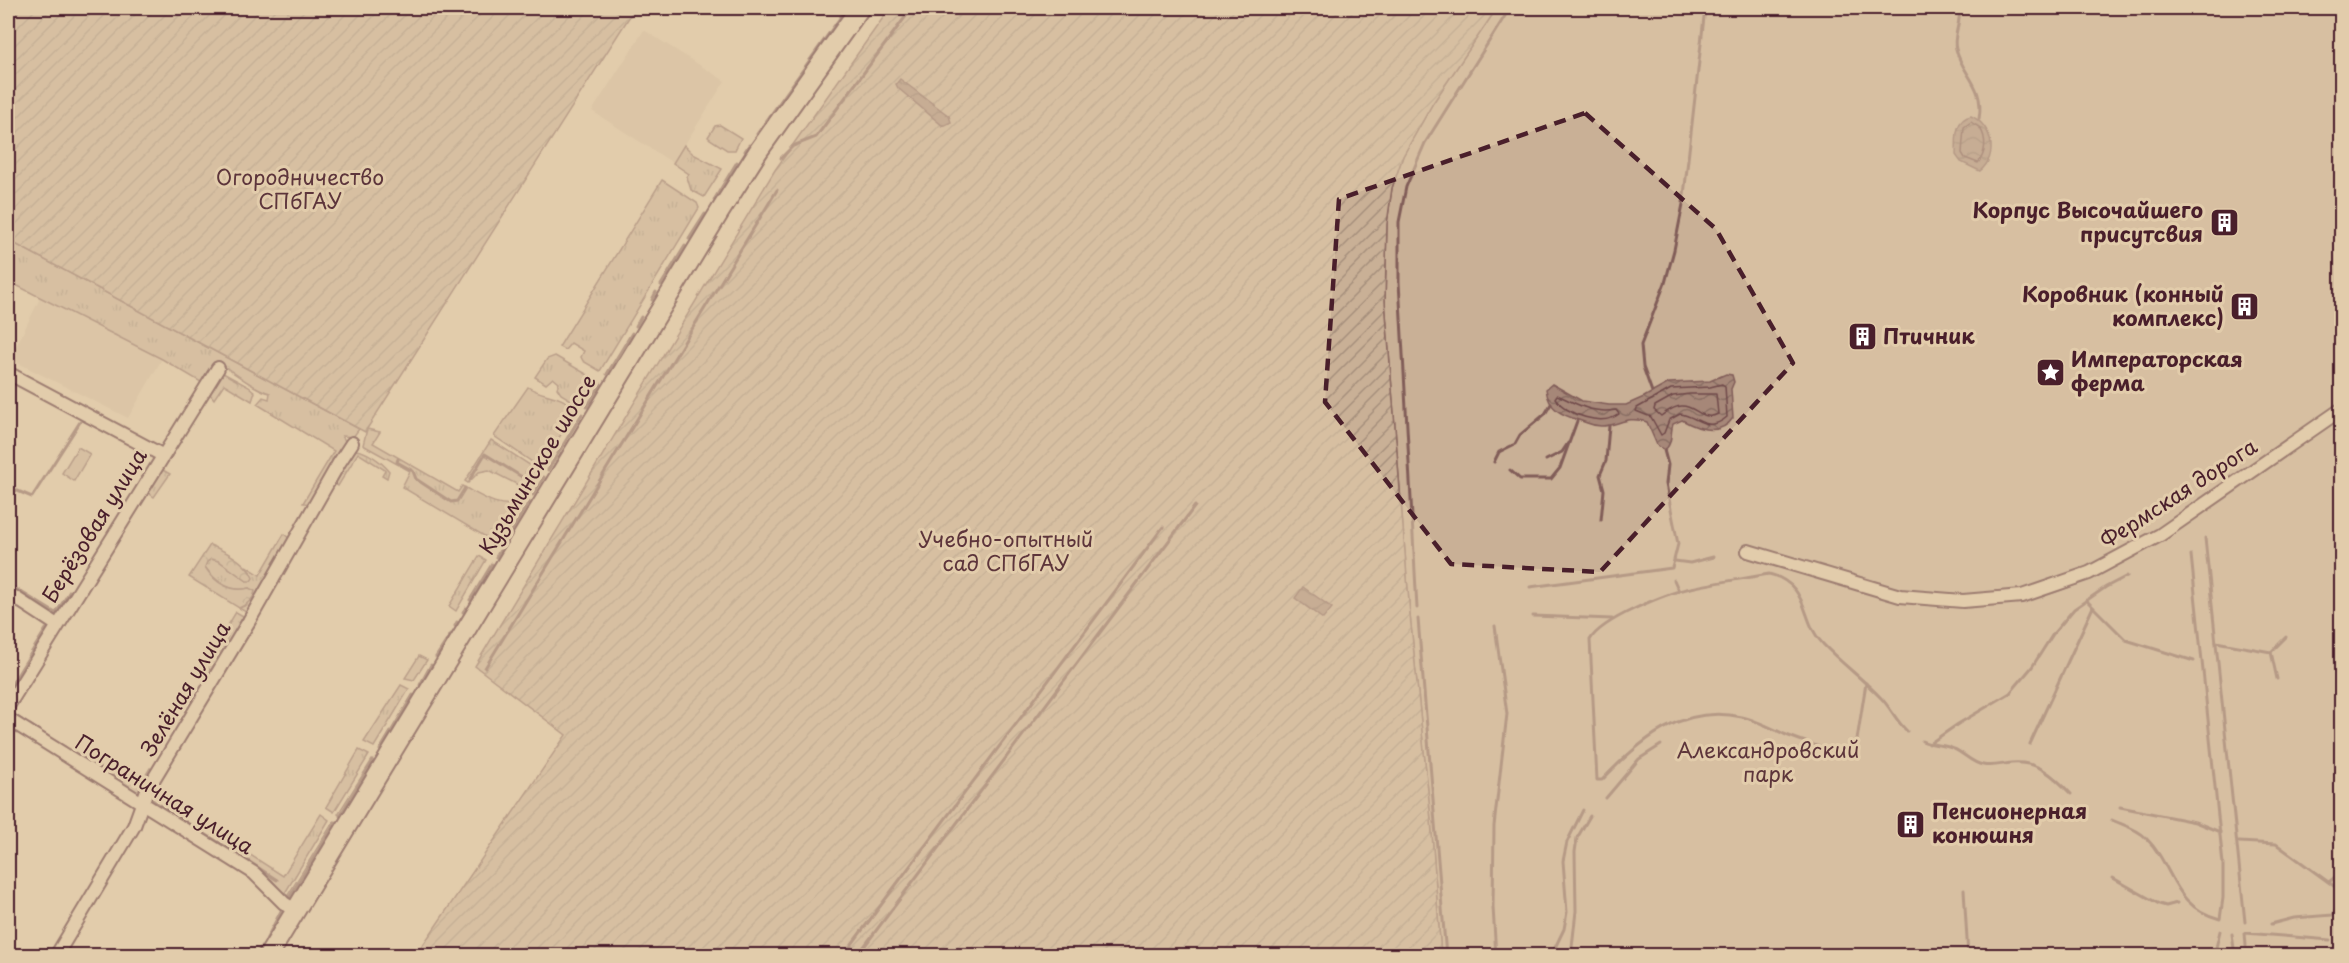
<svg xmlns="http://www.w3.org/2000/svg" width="2349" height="963" font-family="'Playpen Sans',sans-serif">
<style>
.built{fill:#d5bda0}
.grass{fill:url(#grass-tufts);stroke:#8a6860;stroke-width:1.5}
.forest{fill:url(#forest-crowns);stroke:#8a6860;stroke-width:1.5}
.park{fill:#c9b096;stroke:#8a6860;stroke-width:1.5}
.garden{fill:url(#garden-furrows);stroke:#8a6860;stroke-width:1.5}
.water{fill:url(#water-waves);stroke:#815d59;stroke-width:1.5}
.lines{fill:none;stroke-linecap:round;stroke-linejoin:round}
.shore{stroke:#6f494a;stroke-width:1.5}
.stream{stroke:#815d59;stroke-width:3}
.street-casing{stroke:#4a1f2b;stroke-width:16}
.secondary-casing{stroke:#4a1f2b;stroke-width:22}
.street{stroke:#e2ccab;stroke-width:12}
.secondary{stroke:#e2ccab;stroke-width:18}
.marked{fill:none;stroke:#4a1f2b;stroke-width:4.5;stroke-dasharray:12 8;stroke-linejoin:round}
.labels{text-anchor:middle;stroke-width:6;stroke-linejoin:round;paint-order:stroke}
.park-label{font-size:21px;fill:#5d353b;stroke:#e2ccab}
.poi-label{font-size:21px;font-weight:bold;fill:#4a1f2b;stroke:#e2ccab;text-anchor:start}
.street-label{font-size:21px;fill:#4a1f2b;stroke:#e2ccab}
</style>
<defs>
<pattern id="grass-tufts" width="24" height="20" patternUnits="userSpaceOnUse" patternTransform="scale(1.5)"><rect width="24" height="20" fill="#c9b096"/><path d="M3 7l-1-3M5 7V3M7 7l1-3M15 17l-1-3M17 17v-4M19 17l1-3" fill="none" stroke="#a58f7b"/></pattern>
<pattern id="forest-crowns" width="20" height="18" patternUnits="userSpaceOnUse" patternTransform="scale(1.5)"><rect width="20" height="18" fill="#c9b096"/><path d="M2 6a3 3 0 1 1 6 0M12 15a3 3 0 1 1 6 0" fill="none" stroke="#a58f7b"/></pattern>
<pattern id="garden-furrows" width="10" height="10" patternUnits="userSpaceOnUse" patternTransform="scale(1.5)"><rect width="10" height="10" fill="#c9b096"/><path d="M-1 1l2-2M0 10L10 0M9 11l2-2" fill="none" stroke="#a58f7b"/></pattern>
<pattern id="water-waves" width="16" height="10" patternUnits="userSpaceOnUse" patternTransform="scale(1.5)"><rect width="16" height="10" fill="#a68778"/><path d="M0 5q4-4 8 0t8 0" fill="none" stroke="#896e63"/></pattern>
</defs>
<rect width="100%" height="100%" fill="#e2ccab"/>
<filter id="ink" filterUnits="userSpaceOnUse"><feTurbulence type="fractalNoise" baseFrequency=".0167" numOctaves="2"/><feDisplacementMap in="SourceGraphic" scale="12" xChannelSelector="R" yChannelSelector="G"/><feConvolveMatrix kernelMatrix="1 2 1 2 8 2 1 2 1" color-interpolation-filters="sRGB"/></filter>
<g filter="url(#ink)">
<!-- built -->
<g class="built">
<path d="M 644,30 L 725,81 L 673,163 L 592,111 Z"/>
<path d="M 40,298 L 162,359 L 128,418 L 10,359 Z"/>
</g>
<!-- grass -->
<g class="grass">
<path d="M 720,125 L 741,138 L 735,150 L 727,150 L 710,139 L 708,137 L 715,126 Z"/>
<path d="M 684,145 L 693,154 L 722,169 L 704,197 L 691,190 L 687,177 L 689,174 L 673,163 Z"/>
<path d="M 662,180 L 697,203 L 699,208 L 600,371 L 583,361 L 581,357 L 584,351 L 571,343 L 565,350 L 559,347 Z"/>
<path d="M 8,240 L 359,429 L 353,437 L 342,436 L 347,444 L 311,504 L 303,503 L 334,451 L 257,404 L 263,397 L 269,399 L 270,393 C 253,389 235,372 218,363 L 198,392 L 196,391 L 201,382 L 162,359 L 8,281 Z"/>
<path d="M 555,356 L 595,379 L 581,401 L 576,403 L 561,394 L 557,388 L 559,383 L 553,378 L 546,384 L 535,377 L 547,359 Z"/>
<path d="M 223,373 L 249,387 L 255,392 L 252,401 L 224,384 L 214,399 L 210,394 L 221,374 Z"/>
<path d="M 528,387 C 543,397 565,394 575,411 L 541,468 L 494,436 Z"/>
<path d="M 367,429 L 380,432 L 373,443 L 458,492 L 462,486 C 481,496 498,509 520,503 L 496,543 L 402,487 L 410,471 L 363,445 Z"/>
<path d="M 491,440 L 539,471 L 528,490 L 489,470 L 479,472 L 468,483 L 465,481 Z"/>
<path d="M 354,450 C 366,450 382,462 389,471 L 387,478 L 382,475 L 385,470 L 358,453 L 338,486 L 333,483 Z"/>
<path d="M 161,469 L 170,474 L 154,497 L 147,492 Z"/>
<path d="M 284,534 L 291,540 L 249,614 L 239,608 L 247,605 L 249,588 C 231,593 216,582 205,567 L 207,562 L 211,559 L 219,561 L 247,581 L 251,573 L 246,566 L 260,575 Z"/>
<path d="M 479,556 L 486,560 L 456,611 L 449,606 Z"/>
<path d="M 236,612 L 245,617 L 214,671 L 203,667 Z"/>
<path d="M 419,656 L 427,660 L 414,680 L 405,678 Z"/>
<path d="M 401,685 L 409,689 L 374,747 L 364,742 Z"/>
<path d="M 359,750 L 369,755 L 334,812 L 326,807 Z"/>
<path d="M 372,760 L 375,762 L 342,817 L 338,814 Z"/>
<path d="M 150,768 L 155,771 L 140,795 L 108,775 L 111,769 L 139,786 Z"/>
<path d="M 321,814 L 329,820 L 285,893 L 280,891 L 272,880 L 245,861 L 249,854 L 283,876 Z"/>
<path d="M 334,821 L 338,823 L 291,899 L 288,895 Z"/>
</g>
<!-- forest -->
<path class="forest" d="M 210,545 C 225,551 247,562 253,578 L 251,581 L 247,581 L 219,561 L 211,559 L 207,562 L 205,567 C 215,583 231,593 249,588 L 255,591 C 254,600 246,605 239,608 L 189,577 Z"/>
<!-- park -->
<g class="park">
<path d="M 1497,8 L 2341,8 L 2341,404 L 2157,530 L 2084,569 L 2020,591 L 1900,600 C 1941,607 1983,609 2023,601 C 2105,583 2174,534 2240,486 C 2274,462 2308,439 2341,416 L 2341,955 L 1441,955 L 1431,820 L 1410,615 L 1385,301 L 1387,224 L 1392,188 L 1403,156 L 1433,103 Z"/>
<path d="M 78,447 L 90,454 L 74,481 L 62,473 Z"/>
</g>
<!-- garden -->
<g class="garden">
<path d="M 8,8 L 635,8 L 365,432 L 8,240 Z"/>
<path d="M 890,8 L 1497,8 L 1433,103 L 1403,156 L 1392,188 L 1387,224 L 1385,301 L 1410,615 L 1431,820 L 1441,955 L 1025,956 L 982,949 L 890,956 L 416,955 L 566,735 L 475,666 L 775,170 Z"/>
</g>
<!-- water -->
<g class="water">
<path d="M 900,79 L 949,116 L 951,122 L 943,126 L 898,88 L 896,84 Z"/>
<path d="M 1971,116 C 1992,125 1999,156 1980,171 L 1961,162 L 1956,155 C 1957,140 1953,120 1971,116 Z"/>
<path d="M 1726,374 L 1732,375 L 1734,382 L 1731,389 L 1733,418 C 1720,437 1698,429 1682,420 L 1673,424 C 1670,433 1673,445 1664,450 L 1657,445 L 1647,422 C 1626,415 1619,426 1601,426 C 1595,426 1592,425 1587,423 C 1568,416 1549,414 1546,389 L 1552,384 L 1582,401 L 1609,405 L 1626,405 L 1644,397 L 1669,383 L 1710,381 Z"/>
<path d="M 1303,587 L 1332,608 L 1323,619 L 1295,598 Z"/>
</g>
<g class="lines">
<!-- shore -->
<g class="shore">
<path d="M 1971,122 L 1980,128 C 1987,139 1986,153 1978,163 L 1965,158 L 1962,153 L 1964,127 Z"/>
<path d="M 1722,384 L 1725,386 L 1727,417 C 1707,434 1698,416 1680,414 L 1669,420 L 1664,433 L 1661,435 L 1651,417 L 1636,411 L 1637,408 L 1671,389 L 1710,387 Z"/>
<path d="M 1690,394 L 1716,394 L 1718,414 C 1703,422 1696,406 1682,406 C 1673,406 1667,412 1661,416 L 1654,410 L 1655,406 L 1673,396 Z"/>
<path d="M 1557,395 C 1578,404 1590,414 1616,410 L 1619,414 C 1602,427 1567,415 1555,398 Z"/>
</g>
<!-- stream -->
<g class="stream">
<path d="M 1959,8 C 1962,22 1952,36 1956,49 C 1962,75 1985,85 1979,119"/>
<path d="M 757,134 L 847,8"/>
<path d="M 745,151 L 749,145"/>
<path d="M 781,158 L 793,146 L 816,137 L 912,8"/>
<path d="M 714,200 L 737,162"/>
<path d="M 689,239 L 705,214"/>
<path d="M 661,285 L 685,246"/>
<path d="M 652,300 L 656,292"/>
<path d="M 636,326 L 641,317"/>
<path d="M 607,374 L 632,333"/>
<path d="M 1652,392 L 1643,367 L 1641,345 L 1665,283 L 1674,250 L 1683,204 L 1705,8"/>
<path d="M 587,407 L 601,384"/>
<path d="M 398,459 L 397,462 L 413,471 L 416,479 L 451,502 L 457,501 L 465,488"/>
<path d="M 1546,460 L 1562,452 L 1568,443"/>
<path d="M 1494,462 L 1499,452 L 1515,444 L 1520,435 L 1545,414 L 1551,404"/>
<path d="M 548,470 L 582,414"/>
<path d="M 1510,470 L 1520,479 L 1551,479 L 1560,468 L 1577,421"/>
<path d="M 470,479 L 485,454 L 522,477"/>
<path d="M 8,487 L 32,497 L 80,422"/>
<path d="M 533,495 L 544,477"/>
<path d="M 1601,520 L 1604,490 L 1600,475 L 1606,461 L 1609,426"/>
<path d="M 2205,538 L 2245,922"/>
<path d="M 496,557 L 529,502"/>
<path d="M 1675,561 L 1690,563 L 1713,557"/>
<path d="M 88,564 L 89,561"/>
<path d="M 1674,580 L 1679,591"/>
<path d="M 8,584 L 57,614"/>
<path d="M 1530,587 L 1672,568 L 1678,544 L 1666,484 L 1668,465 L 1664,450"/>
<path d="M 470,600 L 492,564"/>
<path d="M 2086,600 L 2126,640 L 2194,661"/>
<path d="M 1417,608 L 1399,282 L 1399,222 L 1406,187 L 1425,143 L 1510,8"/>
<path d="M 463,612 L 466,608"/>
<path d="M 56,613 L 70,591"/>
<path d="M 1533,616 L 1612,619"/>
<path d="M 1418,619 L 1446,956"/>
<path d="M 455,626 L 457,622"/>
<path d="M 1495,626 L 1507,714 L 1494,826 L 1493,907 L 1496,956"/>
<path d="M 2216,642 L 2271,652 L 2286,637"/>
<path d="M 2271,652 L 2277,679"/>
<path d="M 436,657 L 451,634"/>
<path d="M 485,668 L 777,190"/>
<path d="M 420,685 L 431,665"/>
<path d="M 8,690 L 46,629"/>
<path d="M 14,715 L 22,720"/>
<path d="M 30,725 L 47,736"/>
<path d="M 1922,741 C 1933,746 1944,744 1954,749 C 1964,753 1971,763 1983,765 C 1992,767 2002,764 2011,763 C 2037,760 2054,776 2071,794"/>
<path d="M 56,742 L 65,747"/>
<path d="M 1929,744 L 1958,724 L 2010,693 L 2032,667 L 2053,634 L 2074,609 L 2106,587 L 2127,576"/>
<path d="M 2030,744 L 2093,607"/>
<path d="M 1856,746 L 1866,683"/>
<path d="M 380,750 L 413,695"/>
<path d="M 71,751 L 102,769"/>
<path d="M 1845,756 C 1825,749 1804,742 1784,734 C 1771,728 1756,720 1742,717 C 1681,704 1641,740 1602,780 L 1597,780 L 1590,640 C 1602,619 1667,593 1691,588 C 1717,582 1743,579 1769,574 C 1811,585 1800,621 1823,644 C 1841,663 1863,679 1881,698 C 1891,708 1896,721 1907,731"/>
<path d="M 149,798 L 195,828"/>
<path d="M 1606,798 L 1639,759 L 1661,745"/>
<path d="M 2120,807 L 2195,822 L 2220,832"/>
<path d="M 340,816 L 373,761"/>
<path d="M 2112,820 C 2123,825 2138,829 2146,838 C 2175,867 2172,907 2220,919 L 2223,898 L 2223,864 L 2191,555"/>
<path d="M 205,834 L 236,853"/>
<path d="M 2239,842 L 2276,844 L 2342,892"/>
<path d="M 245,859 L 277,880"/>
<path d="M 2113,878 L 2159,904 L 2166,906 L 2177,903"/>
<path d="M 2329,882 L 2342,871"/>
<path d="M 1964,890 L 1968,956"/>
<path d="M 289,898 L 336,822"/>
<path d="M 2271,924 L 2294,918 L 2333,915 L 2342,895"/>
<path d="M 2232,934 L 2235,956"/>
<path d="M 266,940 L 281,911"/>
<path d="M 2246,946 L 2245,933 L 2330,940"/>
<path d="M 2247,950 L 2247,956"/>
<path d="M 256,956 L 261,947"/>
<path d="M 843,956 L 1163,527"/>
<path d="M 857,956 L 1195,506"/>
<path d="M 1551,956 L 1564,929 L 1567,912 L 1563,861 L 1567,842 L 1583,810"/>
<path d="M 1571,956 L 1576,911 L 1575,852 L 1577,838 L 1590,816"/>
<path d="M 2214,956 L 2220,931"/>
</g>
<defs>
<g id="street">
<path d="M 8,373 L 162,455"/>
<path d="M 1748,551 L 1900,596 L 1963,601 L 2022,596 L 2089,573 L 2160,535 L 2342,409"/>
<path d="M 8,593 L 57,625"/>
<path d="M 8,706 L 218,368"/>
<path d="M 8,719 L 254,873 L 284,903 L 295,910"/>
<path d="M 56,956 L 134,826 L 147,790 L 249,621 L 339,463 L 352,443"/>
</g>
<path id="secondary" d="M 268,956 L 719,213 L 759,150 L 860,8"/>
</defs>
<!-- street casing -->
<use href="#street" class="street-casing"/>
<!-- secondary casing -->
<use href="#secondary" class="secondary-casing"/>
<!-- street -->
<use href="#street" class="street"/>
<!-- secondary -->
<use href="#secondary" class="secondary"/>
</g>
</g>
<!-- marked area -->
<path d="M0 0H2349V963H0ZM 1585,113 L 1716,229 L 1793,363 L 1600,572 L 1451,564 L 1325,402 L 1339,199 Z" fill="#e2ccab" fill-opacity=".55" fill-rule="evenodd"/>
<path class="marked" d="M 1585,113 L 1716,229 L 1793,363 L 1600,572 L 1451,564 L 1325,402 L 1339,199 Z"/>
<!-- icons -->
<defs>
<symbol id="building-square" viewBox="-11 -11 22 22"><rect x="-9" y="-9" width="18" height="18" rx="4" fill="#4a1f2b" stroke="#e2ccab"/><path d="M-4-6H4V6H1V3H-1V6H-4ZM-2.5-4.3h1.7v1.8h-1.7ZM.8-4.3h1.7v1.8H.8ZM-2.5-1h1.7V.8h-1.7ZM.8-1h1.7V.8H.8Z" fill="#fff"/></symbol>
<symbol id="sight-square" viewBox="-11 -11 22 22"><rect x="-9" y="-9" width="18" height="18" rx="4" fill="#4a1f2b" stroke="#e2ccab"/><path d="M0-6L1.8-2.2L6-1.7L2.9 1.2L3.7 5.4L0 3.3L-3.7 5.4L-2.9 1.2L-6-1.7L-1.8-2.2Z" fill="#fff"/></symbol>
</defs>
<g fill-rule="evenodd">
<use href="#building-square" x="2208" y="206" width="33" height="33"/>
<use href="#building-square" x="2228" y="290" width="33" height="33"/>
<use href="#building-square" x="1846" y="320" width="33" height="33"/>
<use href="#sight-square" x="2034" y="356" width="33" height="33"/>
<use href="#building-square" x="1894" y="808" width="33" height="33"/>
</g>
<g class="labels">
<!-- park labels -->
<g class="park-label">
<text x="300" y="185">Огородничество<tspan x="300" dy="24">СПбГАУ</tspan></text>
<text x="1006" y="547">Учебно-опытный<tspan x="1006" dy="24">сад СПбГАУ</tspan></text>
<text x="1768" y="758">Александровский<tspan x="1768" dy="24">парк</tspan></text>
</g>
<!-- poi labels -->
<g class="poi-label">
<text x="2203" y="218" text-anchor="end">Корпус Высочайшего<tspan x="2203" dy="24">присутсвия</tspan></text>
<text x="2224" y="302" text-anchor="end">Коровник (конный<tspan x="2224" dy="24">комплекс)</tspan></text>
<text x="1883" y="344">Птичник</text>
<text x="2071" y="367">Императорская<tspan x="2071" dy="24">ферма</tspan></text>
<text x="1932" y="819">Пенсионерная<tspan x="1932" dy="24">конюшня</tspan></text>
</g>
<!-- street labels -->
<g class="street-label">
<text transform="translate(538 465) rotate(-59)" y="7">Кузьминское шоссе</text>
<text transform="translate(2179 494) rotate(-33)" y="7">Фермская дорога</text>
<text transform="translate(95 526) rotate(-58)" y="7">Берёзовая улица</text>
<text transform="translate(186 689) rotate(-59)" y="7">Зелёная улица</text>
<text transform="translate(164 795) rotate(32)" y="7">Пограничная улица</text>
</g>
</g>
<!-- margin -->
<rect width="2349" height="963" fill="none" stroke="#e2ccab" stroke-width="30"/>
<rect x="15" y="15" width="2319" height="933" fill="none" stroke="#4a1f2b" stroke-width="2" filter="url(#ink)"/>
</svg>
